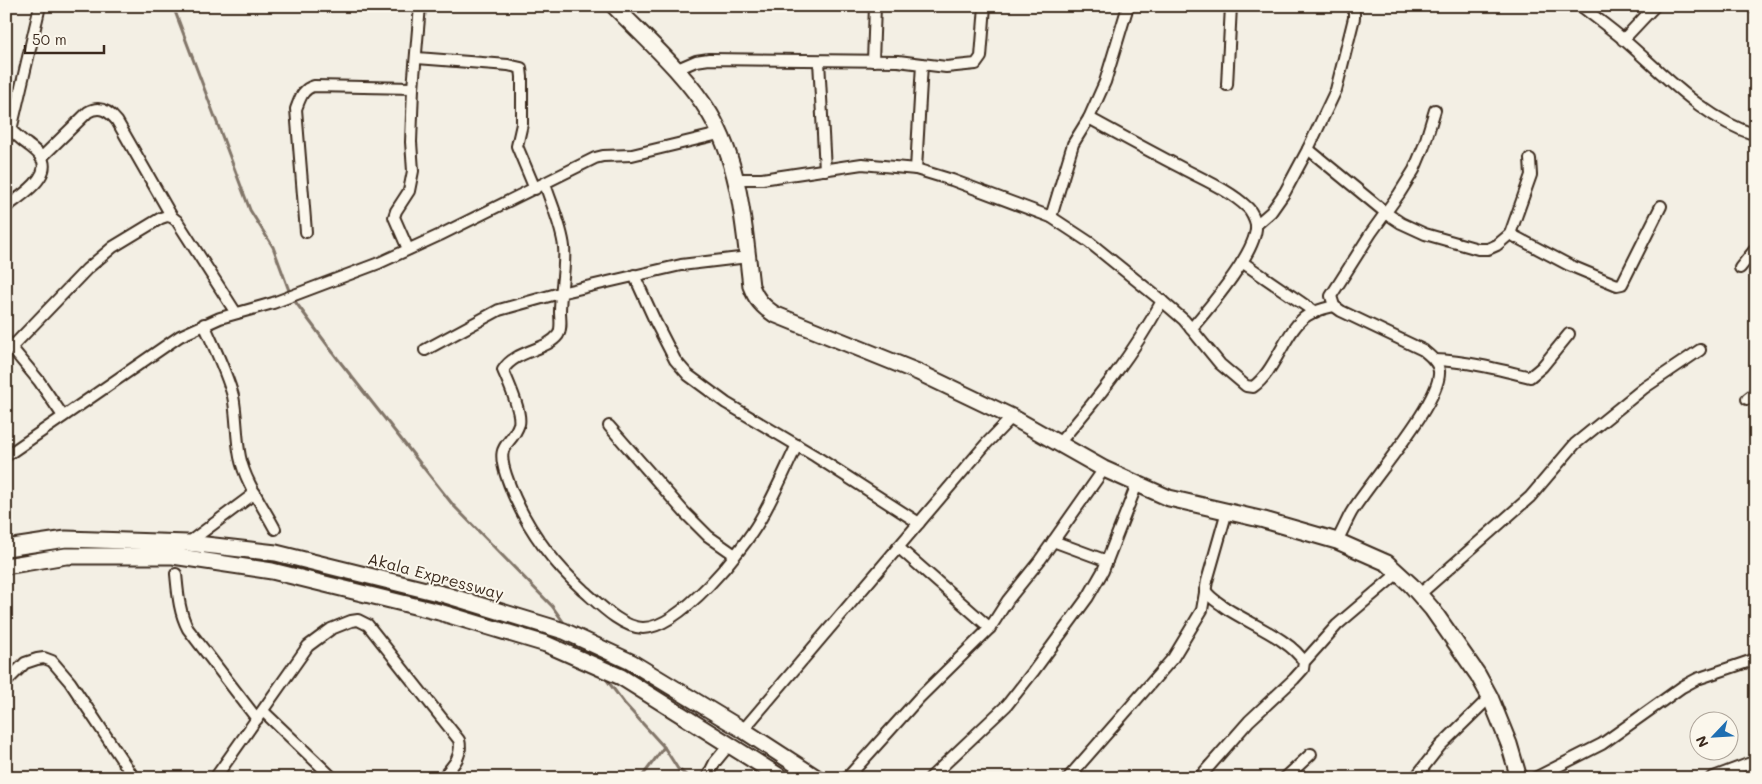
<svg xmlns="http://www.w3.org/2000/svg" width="1762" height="784" font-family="Mali,sans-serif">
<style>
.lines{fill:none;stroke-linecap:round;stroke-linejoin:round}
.stream{stroke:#817468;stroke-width:3}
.minor-casing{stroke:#3b2a1e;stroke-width:14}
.primary-casing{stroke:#3b2a1e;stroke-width:19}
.minor{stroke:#fbf7ec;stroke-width:10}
.primary{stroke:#fbf7ec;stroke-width:15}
.labels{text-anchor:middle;stroke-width:4;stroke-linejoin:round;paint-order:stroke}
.street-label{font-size:16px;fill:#3b2a1e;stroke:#fbf7ec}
</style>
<rect width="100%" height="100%" fill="#f3efe4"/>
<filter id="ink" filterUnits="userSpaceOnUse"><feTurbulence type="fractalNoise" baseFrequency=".02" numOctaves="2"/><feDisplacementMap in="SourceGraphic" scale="10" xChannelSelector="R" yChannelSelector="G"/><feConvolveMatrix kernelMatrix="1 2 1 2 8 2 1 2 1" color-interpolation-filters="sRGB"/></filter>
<g filter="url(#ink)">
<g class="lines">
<!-- stream -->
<g class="stream">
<path d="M 173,6 L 250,210 L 273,247 L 291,296 L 337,358 L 453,505 L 552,606 L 567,627"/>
<path d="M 581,646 L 590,657"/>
<path d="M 604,676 L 624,703 L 664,747 L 678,769 L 690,778"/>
<path d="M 641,778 L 664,747"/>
</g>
<defs>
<g id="minor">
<path d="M 1581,6 C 1595,17 1610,28 1623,39 C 1665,75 1702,118 1756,135"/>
<path d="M 1752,6 L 1756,9"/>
<path d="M 1623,40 L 1655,6"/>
<path d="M 417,58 L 508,65 L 521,68 L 522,77 L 522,124 L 517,146 L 535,189"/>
<path d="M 819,61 L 825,170"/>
<path d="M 873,61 L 875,6"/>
<path d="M 675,70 L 696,61 L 709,59 L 898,61 L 946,67 L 976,64 L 981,57 L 985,6"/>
<path d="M 1227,85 L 1231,6"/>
<path d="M 1089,118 C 1120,135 1151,152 1182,168 C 1204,180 1229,190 1247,207 C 1251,210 1255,219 1256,224 C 1259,250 1208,309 1191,329"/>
<path d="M 6,127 C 14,132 20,139 27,144 C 33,149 41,154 43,161 C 49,179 18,198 6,207"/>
<path d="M 11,130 L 40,6"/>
<path d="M 1308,149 L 1386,213 L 1401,223 L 1425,234 L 1478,249 L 1488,249 L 1497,245 L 1510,234 L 1531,175 L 1530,159"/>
<path d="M 41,158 L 88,112 C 100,105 109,111 117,121 L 172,217 L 177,221 L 236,313"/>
<path d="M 916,169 L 922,64"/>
<path d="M 736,179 L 762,179 L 862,164 L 916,169 L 952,180 L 1051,217 L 1089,242 L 1162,301 L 1184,320 L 1220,364 L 1246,386 L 1253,387 C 1276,371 1286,328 1308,315 C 1316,310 1326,308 1334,306"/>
<path d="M 545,184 C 551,203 562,227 564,247 C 566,268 560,291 560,312 C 560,319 562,329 558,335 C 546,351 515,350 503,370 C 508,382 522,412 519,424 C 511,448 495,441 506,475 C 521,520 549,559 583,590 C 598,603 622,628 643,628 C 680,628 743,550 760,520 C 774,496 785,470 797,445"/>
<path d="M 1051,217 L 1073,144 L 1089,118 L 1105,82 L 1128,6"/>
<path d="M 1256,225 L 1271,212 L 1285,192 L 1308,149 L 1336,90 L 1354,18 L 1354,6"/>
<path d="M 306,232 L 296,109 C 300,99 302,89 314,86 L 413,88"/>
<path d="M 1510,234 L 1569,265 L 1617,285 L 1622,284 L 1661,206"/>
<path d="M 408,249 L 394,217 L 396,211 L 409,191 L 413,171 L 411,142 L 413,88 L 420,6"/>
<path d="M 1242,262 L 1315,312"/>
<path d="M 1740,268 L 1756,248"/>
<path d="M 634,275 L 655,321 L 675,360 L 688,375 L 726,403 L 815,456 L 919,523"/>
<path d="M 204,324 C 214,347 226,371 233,396 C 237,416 236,437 240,457 C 245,482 263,506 275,529"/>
<path d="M 6,341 L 39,381 L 63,416"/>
<path d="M 12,347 L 87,269 L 113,247 L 161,218 L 167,216 L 172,217"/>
<path d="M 425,350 L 499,310 L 560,293 L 681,265 L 748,257"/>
<path d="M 1434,360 C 1467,361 1498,369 1530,377 L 1542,367 L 1569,334"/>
<path d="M 1747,399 L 1756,392"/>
<path d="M 609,426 L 685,513 L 708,536 L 735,555"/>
<path d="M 1059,443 C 1099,397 1133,354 1162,301"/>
<path d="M 6,456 L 180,336 L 220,318 L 273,303 L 379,263 L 440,235 L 595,158 L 603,156 L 632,155 L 719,134"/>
<path d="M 1053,541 L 1107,561"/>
<path d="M 1337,541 C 1342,532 1346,522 1351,513 C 1368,484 1442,401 1439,371 C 1438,361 1429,355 1423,350 L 1341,311 L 1334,306 L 1331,296 L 1371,233 L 1399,194 L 1414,170 L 1424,146 L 1435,110"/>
<path d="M 188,543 L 255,493"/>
<path d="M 898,547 L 990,628"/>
<path d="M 176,574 C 178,594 179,612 188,629 L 257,719"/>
<path d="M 1205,590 C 1209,597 1216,601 1223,606 C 1245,622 1291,639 1304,662"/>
<path d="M 1420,594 L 1530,497 L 1575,444 L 1644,388 L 1700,350"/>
<path d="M 6,682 L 25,663 L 37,659 L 44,658 L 52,661 L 70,682 L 134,778"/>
<path d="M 263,711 L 333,778"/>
<path d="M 743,730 L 986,444 L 1012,417"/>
<path d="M 215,778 L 308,646 L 331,629 L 351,621 L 358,620 L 368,625 L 459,740 C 463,756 453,766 442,778"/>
<path d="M 707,778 L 715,762 L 729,745"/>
<path d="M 847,778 L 919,698 L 990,628 L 1008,600 L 1040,560 L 1104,469"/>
<path d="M 930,778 L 1007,705 L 1033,672 L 1088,597 L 1103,571 L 1137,484"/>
<path d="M 1068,778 L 1173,658 L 1202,610 L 1207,581 L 1227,511"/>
<path d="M 1199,778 L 1249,721 L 1294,679 L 1303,669 L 1304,662 L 1337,625 L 1398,573"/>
<path d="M 1285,778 L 1311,754"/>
<path d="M 1415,778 L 1440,746 L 1490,697"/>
<path d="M 1535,778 L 1602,744 L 1682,687 L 1697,679 L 1756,659"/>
<path d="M 1711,778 L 1756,761"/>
</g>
<g id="primary">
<path d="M 614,6 C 647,40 685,73 710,114 C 741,166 744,228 751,286 C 756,299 762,306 774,314 L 918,372 L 1012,417 L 1104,469 L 1169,498 L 1264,520 L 1337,541 L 1387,563 L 1411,585 L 1432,609 L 1478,675 L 1490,697 L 1509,744 L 1519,778"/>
<path d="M 6,548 L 66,539 L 188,543 L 276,553 L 446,595 L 564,631 L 631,662 L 743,730 L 817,778"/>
<path d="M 6,566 L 66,556 L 173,556 L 272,571 L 439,612 L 546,644 L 621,677 L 782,778"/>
</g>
</defs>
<!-- minor casing -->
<use href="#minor" class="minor-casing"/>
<!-- primary casing -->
<use href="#primary" class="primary-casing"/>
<!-- minor -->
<use href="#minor" class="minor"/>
<!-- primary -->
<use href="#primary" class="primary"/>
</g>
</g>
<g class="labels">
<!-- street labels -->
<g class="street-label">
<text transform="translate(436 576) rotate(15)" y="6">Akala Expressway</text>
</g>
</g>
<!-- margin -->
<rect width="1762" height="784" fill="none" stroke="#fbf7ec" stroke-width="25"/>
<rect x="12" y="12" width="1737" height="759" fill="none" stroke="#3b2a1e" stroke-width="2" filter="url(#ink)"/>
<!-- north arrow -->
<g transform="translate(1714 736) rotate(245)"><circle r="24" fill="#fbf7ec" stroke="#aea59a"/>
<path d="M0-4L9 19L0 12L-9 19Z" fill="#1f6fb2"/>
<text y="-8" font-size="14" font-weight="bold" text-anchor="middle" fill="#3b2a1e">N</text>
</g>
<!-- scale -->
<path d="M25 45v8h79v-8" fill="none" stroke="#3b2a1e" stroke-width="2.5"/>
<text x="32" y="45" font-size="15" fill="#3b2a1e" stroke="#fbf7ec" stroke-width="4" paint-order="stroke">50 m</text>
</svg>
